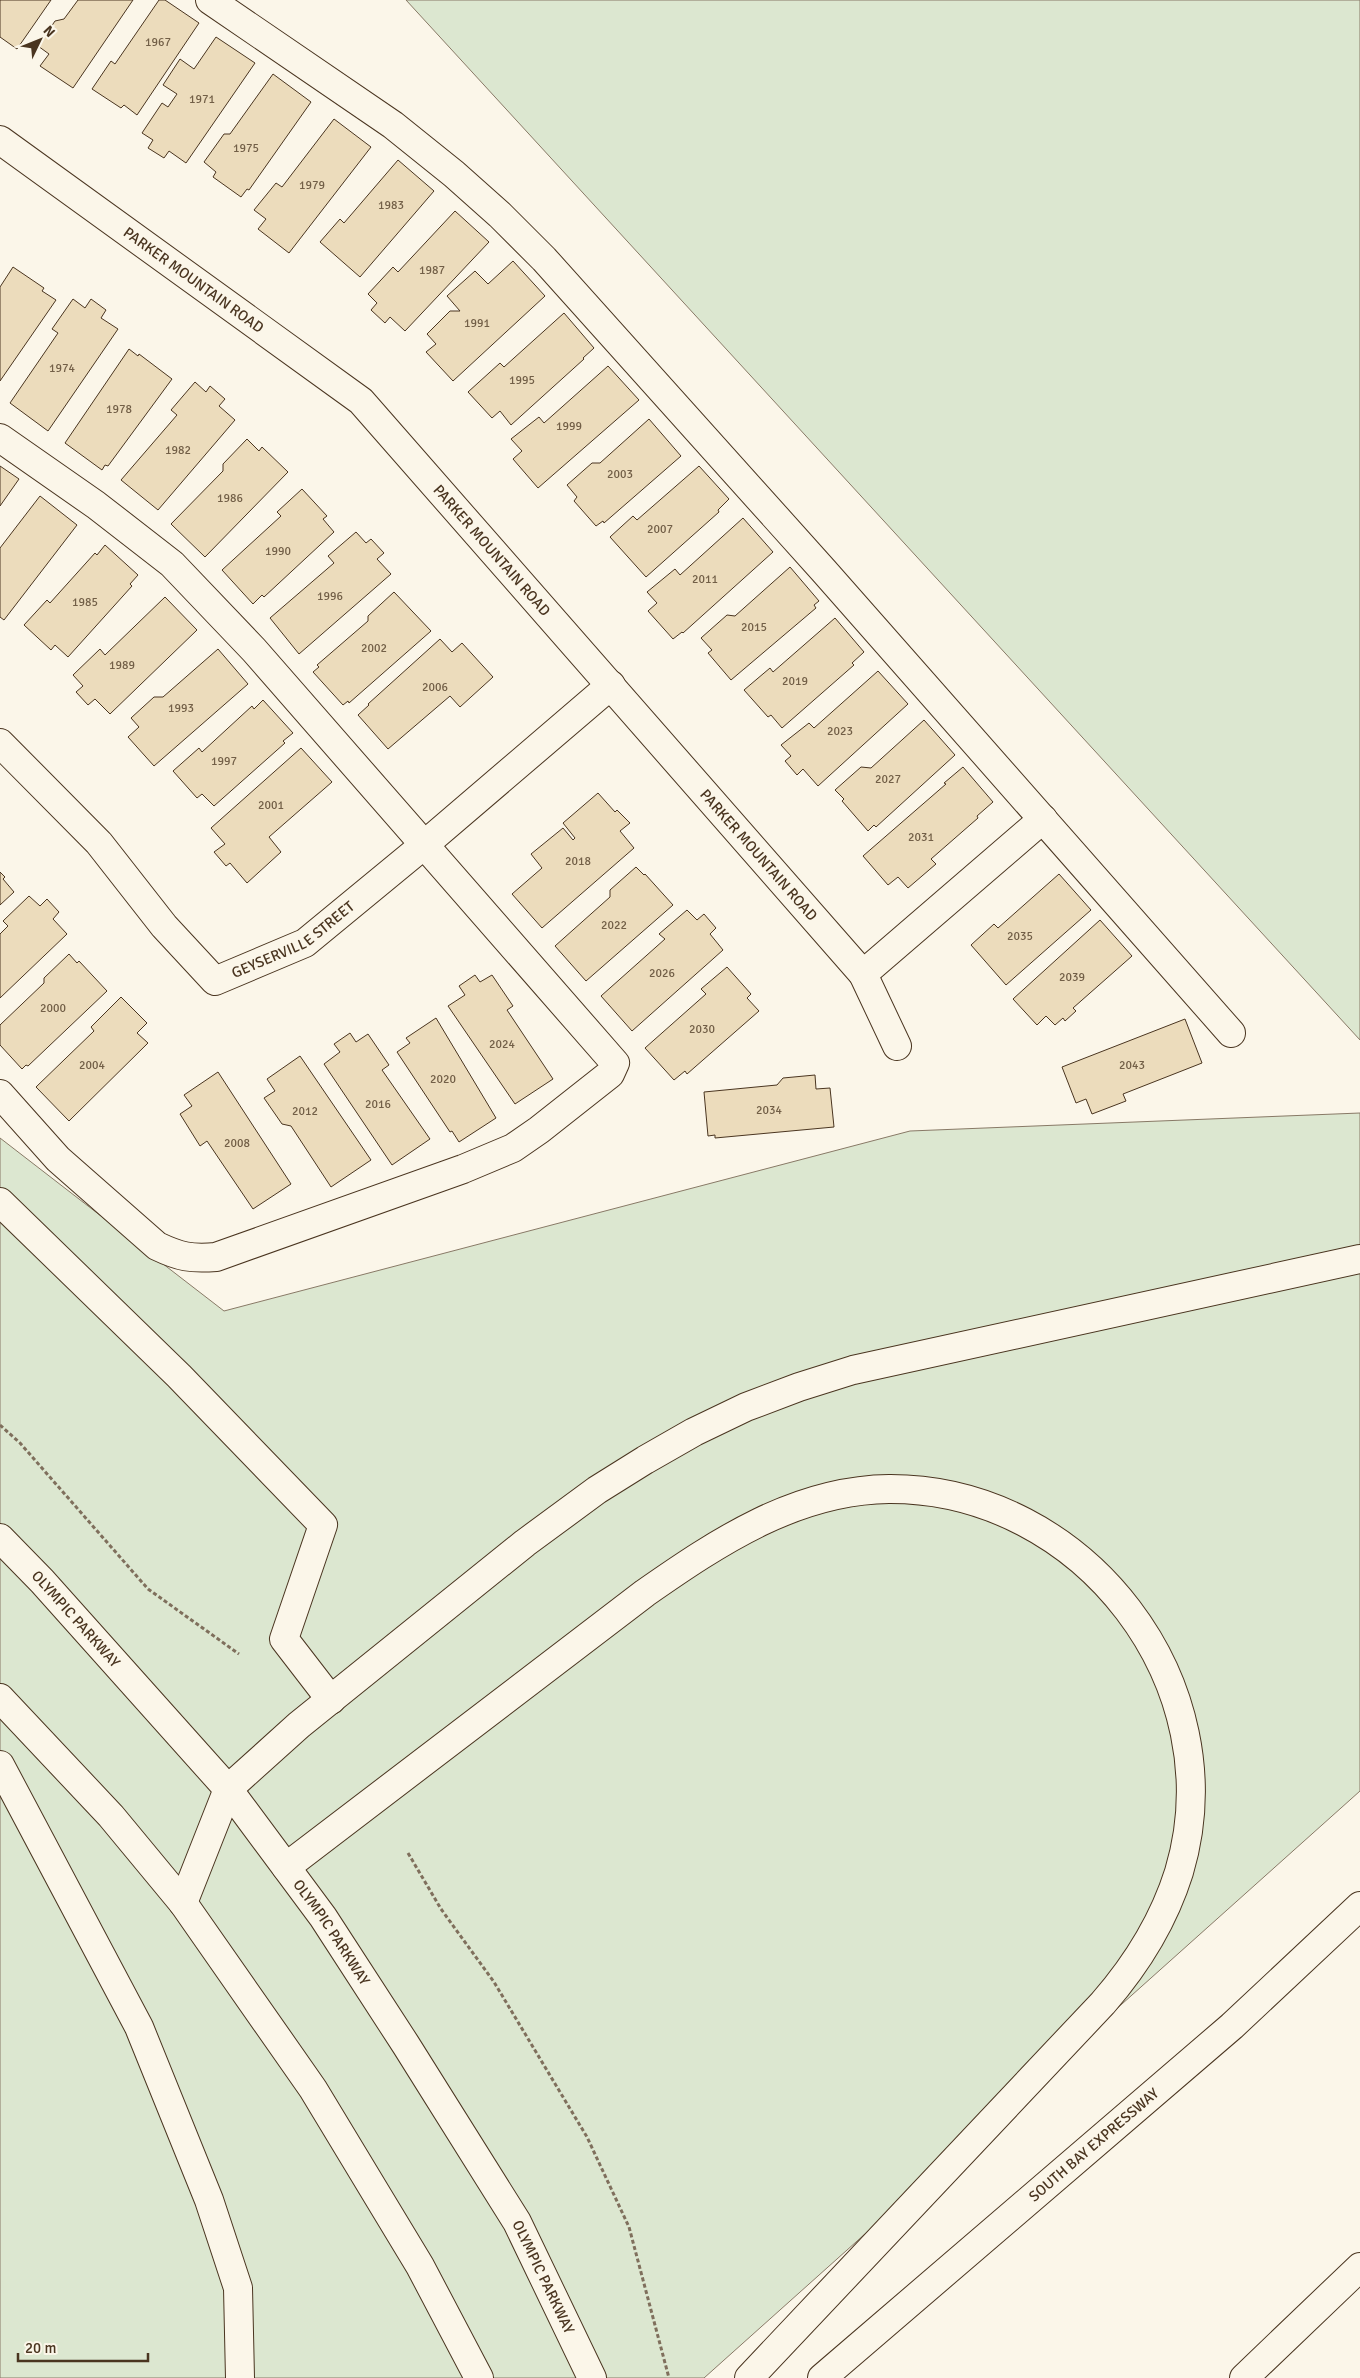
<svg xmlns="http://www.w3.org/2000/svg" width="1360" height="2378" font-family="Signika,sans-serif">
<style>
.green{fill:#dce7d0;stroke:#887966}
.building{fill:#ecdcbc;stroke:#4a3520}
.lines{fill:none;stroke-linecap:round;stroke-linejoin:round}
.minor-casing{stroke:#4a3520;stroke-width:30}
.major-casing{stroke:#4a3520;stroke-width:30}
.highway-casing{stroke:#4a3520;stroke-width:30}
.path{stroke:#7f6f5c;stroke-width:3;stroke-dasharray:4 2.5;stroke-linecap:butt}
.minor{stroke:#fbf6e9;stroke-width:28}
.major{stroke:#fbf6e9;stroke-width:28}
.highway{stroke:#fbf6e9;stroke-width:28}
.labels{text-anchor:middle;stroke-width:4;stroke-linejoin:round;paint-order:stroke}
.number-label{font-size:12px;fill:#725f47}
.street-label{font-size:15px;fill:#4a3520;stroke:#fbf6e9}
</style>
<rect width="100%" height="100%" fill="#fbf6e9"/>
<!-- green -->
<g class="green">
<path d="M 406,0 L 1360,0 L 1360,1040 Z"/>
<path d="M 1360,1113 L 1360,1791 L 704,2378 L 0,2378 L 0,1138 L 224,1311 L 910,1131 Z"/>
</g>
<!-- building -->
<g class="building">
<path d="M 0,0 L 51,0 L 17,49 L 0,37 Z"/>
<path d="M 78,0 L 133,0 L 73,88 L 40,66 L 49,54 L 38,46 L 55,21 L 64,19 Z"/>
<path d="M 159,0 L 165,0 L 199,23 L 137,115 L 124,105 L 121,108 L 92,89 L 111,61 L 115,64 Z"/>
<path d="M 216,37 L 255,63 L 186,163 L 169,151 L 164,158 L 148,148 L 153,140 L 142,133 L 162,103 L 168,107 L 177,94 L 163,85 L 180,59 L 194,69 Z"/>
<path d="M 273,74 L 311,102 L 249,190 L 247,189 L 241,197 L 213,177 L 216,172 L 204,162 L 224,134 L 230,134 Z"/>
<path d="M 334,119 L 371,147 L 289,253 L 258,229 L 266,219 L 254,210 L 276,183 L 282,187 Z"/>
<path d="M 398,160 L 434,191 L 360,277 L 320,242 L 340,219 L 344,223 Z"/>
<path d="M 455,211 L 489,242 L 405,331 L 390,317 L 385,323 L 371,310 L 377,303 L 368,294 L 393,267 L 398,272 Z"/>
<path d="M 513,261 L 545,296 L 453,381 L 426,352 L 436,344 L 427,334 L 450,311 L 460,311 L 447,296 L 475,271 L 488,284 Z"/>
<path d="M 13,267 L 44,288 L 42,291 L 56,300 L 0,381 L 0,287 Z"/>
<path d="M 73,299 L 85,308 L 91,299 L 106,310 L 101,318 L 118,329 L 48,431 L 10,403 L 58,333 L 52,329 Z"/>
<path d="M 564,313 L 594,348 L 583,358 L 584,359 L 511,425 L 500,411 L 492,418 L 468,392 L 500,363 L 504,367 Z"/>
<path d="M 129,349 L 138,356 L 139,354 L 172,379 L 108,466 L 105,465 L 102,470 L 65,443 Z"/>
<path d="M 608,366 L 639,400 L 538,488 L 513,459 L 522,451 L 511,439 L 539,417 L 544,423 Z"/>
<path d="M 195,382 L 206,392 L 210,386 L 225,399 L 219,406 L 235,420 L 158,510 L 121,480 L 177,415 L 171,410 Z"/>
<path d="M 649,419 L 681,456 L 604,523 L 603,521 L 596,526 L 574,501 L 577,497 L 567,485 L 592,463 L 600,463 Z"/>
<path d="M 247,439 L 259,451 L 262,447 L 288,472 L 205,557 L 171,524 L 223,471 L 223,464 Z"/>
<path d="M 0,466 L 19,479 L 0,506 Z"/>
<path d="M 699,466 L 729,499 L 718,510 L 719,512 L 646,577 L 610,537 L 633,516 L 637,520 Z"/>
<path d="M 302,489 L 327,516 L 323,519 L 334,532 L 264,597 L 262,595 L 253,604 L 222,570 L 281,516 L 277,512 Z"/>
<path d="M 40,496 L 77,525 L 4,620 L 0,617 L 0,548 Z"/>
<path d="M 743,518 L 773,552 L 683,633 L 682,632 L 673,639 L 648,611 L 657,603 L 647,592 L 675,569 L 680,575 Z"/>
<path d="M 356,532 L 366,543 L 371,539 L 384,553 L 377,559 L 391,574 L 299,654 L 270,618 L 334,563 L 328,556 Z"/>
<path d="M 105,545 L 138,575 L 130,584 L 132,586 L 68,657 L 55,645 L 51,650 L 24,625 L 47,600 L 50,603 L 95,553 L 97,555 Z"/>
<path d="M 790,567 L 819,601 L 814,605 L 816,608 L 731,680 L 708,653 L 712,650 L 701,638 L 727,615 L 735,616 Z"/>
<path d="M 394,592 L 431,631 L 349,703 L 348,701 L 343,705 L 313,672 L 319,667 L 317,665 L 368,621 L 368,616 Z"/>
<path d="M 165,597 L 197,630 L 110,714 L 95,699 L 88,705 L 76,692 L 83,686 L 73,675 L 100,649 L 105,655 Z"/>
<path d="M 835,618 L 864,652 L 852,663 L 854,665 L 782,728 L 771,715 L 768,717 L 744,690 L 770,668 L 773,672 Z"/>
<path d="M 440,639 L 452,652 L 462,643 L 493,677 L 460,707 L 450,696 L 388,749 L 358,715 L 369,705 L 368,704 Z"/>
<path d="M 218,649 L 248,684 L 154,766 L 128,737 L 139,727 L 131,718 L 154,697 L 163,697 Z"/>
<path d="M 878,671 L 908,704 L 818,786 L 803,769 L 797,775 L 785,761 L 791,756 L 781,745 L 809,723 L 814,728 Z"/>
<path d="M 263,700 L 293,733 L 283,741 L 285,743 L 214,806 L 202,794 L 197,798 L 173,771 L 199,748 L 202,752 L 252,706 L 254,709 Z"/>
<path d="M 924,720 L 955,755 L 876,827 L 874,825 L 868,831 L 842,801 L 844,799 L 835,790 L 861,767 L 871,768 Z"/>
<path d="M 301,748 L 332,782 L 269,837 L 281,852 L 247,883 L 230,863 L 226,866 L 214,852 L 225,844 L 211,828 Z"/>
<path d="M 963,767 L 993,802 L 977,816 L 978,818 L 931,859 L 936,864 L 908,888 L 898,877 L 888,885 L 863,856 L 946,784 L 944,783 Z"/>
<path d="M 598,793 L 615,812 L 617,810 L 630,823 L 620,831 L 634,848 L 542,928 L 512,894 L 542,868 L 531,854 L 563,828 L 573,840 L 575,838 L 563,823 Z"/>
<path d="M 636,867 L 644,875 L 645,874 L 673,905 L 586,981 L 555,946 L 610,897 L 610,890 Z"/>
<path d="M 0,872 L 5,877 L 3,879 L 14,892 L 0,905 Z"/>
<path d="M 1059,874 L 1091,910 L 1006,985 L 971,945 L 994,924 L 998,928 Z"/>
<path d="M 29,896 L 40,906 L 47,899 L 59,912 L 53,919 L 67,934 L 0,998 L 0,934 L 8,926 L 3,921 Z"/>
<path d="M 687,910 L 697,920 L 704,914 L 716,928 L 710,934 L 723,950 L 632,1031 L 601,996 L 665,939 L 659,934 Z"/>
<path d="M 1100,920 L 1132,956 L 1073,1008 L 1076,1011 L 1065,1021 L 1063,1018 L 1055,1025 L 1046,1016 L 1037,1025 L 1013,999 Z"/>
<path d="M 69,954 L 77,963 L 79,961 L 107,991 L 28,1066 L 26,1065 L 22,1069 L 0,1045 L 0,1025 L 44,983 L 44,978 Z"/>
<path d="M 727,967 L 751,994 L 747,998 L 759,1011 L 687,1074 L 685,1071 L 674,1080 L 645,1048 L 706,994 L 701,989 Z"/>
<path d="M 475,975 L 480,982 L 492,975 L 513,1006 L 507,1010 L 553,1079 L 515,1104 L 448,1006 L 465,995 L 459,986 Z"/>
<path d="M 121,997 L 147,1023 L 137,1033 L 148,1043 L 69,1121 L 36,1087 L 94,1031 L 91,1027 Z"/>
<path d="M 436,1018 L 496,1118 L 459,1142 L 452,1131 L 450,1132 L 397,1052 L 410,1043 L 406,1038 Z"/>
<path d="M 1185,1019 L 1202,1063 L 1123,1094 L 1126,1101 L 1092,1114 L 1086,1099 L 1076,1103 L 1062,1067 Z"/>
<path d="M 350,1033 L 356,1042 L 368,1034 L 389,1065 L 382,1070 L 430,1139 L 392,1165 L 324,1064 L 340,1052 L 334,1044 Z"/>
<path d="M 300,1056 L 371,1160 L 331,1187 L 291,1126 L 282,1124 L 264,1098 L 275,1091 L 267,1079 Z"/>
<path d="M 218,1072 L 291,1184 L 253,1209 L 207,1141 L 200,1146 L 180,1114 L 192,1106 L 184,1095 Z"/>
<path d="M 815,1075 L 816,1089 L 830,1088 L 834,1127 L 715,1138 L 715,1135 L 708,1136 L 704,1092 L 777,1085 L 783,1078 Z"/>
</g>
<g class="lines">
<defs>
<g id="minor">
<path d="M 210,0 L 393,125 L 454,174 L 500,215 L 544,259 L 824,571 L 1231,1033"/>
<path id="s1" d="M 0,140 L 361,401 L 863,974 L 897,1046"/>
<path d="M 0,438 L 96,505 L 172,564 L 254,650 L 615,1063 L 610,1074 L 539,1130 L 513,1148 L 463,1169 L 216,1257 C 191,1259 180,1257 157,1246 L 58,1159 L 0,1094"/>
<path id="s2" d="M 0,743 L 99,843 L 164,926 L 215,981 L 305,943 L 424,845 L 611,685"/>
<path d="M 863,974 L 1043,819"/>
<path d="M 0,1202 L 179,1376 L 323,1525 L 284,1639 L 331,1700"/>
</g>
<g id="major">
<path id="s3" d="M 0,1538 L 42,1581 L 228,1789 L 323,1917 L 406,2045 L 517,2222 L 592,2378"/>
<path d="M 0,1698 L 111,1816 L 183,1903 L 313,2089 L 420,2266 L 479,2378"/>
</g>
<g id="highway">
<path d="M 0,1765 L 139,2027 L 209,2200 L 238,2288 L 240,2378"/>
<path d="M 286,1867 L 645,1593 C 718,1542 796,1490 889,1489 C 1084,1488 1235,1685 1179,1872 C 1163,1923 1137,1964 1103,2003 L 749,2378"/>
<path d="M 183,1903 L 228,1789 L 299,1725 L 525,1543 L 597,1490 L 645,1460 L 694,1432 L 746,1407 L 799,1387 L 853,1370 L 1360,1259"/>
<path id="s4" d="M 822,2378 L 1232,2026 L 1360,1906"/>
<path d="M 1244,2378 L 1360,2267"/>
</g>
</defs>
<!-- minor casing -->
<use href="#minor" class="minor-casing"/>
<!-- major casing -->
<use href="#major" class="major-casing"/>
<!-- highway casing -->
<use href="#highway" class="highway-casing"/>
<!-- path -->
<g class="path">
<path d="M 0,1425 L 20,1443 L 148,1589 L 239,1654"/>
<path d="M 408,1853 L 441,1909 L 494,1982 L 587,2137 L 629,2227 L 669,2378"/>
</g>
<!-- minor -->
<use href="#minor" class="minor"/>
<!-- major -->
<use href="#major" class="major"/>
<!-- highway -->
<use href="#highway" class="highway"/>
</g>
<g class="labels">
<!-- number labels -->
<g class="number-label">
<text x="158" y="46">1967</text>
<text x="202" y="103">1971</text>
<text x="246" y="152">1975</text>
<text x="312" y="189">1979</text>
<text x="391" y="209">1983</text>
<text x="432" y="274">1987</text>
<text x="477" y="327">1991</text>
<text x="62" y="372">1974</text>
<text x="522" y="384">1995</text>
<text x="119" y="413">1978</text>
<text x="569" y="430">1999</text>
<text x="178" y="454">1982</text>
<text x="620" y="478">2003</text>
<text x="230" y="502">1986</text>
<text x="660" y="533">2007</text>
<text x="278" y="555">1990</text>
<text x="705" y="583">2011</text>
<text x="330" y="600">1996</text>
<text x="85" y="606">1985</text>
<text x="754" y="631">2015</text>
<text x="374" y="652">2002</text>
<text x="122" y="669">1989</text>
<text x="795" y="685">2019</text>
<text x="435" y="691">2006</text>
<text x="181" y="712">1993</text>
<text x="840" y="735">2023</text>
<text x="224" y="765">1997</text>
<text x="888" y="783">2027</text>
<text x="271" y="809">2001</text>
<text x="921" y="841">2031</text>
<text x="578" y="865">2018</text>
<text x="614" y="929">2022</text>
<text x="1020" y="940">2035</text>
<text x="662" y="977">2026</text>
<text x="1072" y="981">2039</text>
<text x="53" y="1012">2000</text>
<text x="702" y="1033">2030</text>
<text x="502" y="1048">2024</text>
<text x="92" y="1069">2004</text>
<text x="1132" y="1069">2043</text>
<text x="443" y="1083">2020</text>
<text x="378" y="1108">2016</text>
<text x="769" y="1114">2034</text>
<text x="305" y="1115">2012</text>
<text x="237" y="1147">2008</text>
</g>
<!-- street labels -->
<g class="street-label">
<text dy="5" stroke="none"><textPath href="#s1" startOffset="239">PARKER MOUNTAIN ROAD</textPath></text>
<text dy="5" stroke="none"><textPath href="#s1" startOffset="644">PARKER MOUNTAIN ROAD</textPath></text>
<text dy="5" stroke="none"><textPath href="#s1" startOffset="1049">PARKER MOUNTAIN ROAD</textPath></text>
<text dy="5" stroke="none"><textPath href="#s2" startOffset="410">GEYSERVILLE STREET</textPath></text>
<text dy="5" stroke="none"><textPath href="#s3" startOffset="111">OLYMPIC PARKWAY</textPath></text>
<text dy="5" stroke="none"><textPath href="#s3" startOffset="516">OLYMPIC PARKWAY</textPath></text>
<text dy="5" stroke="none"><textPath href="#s4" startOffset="358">SOUTH BAY EXPRESSWAY</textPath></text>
<text dy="5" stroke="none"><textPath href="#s3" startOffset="921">OLYMPIC PARKWAY</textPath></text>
</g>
</g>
<!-- north arrow -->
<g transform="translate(40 40) rotate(47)" stroke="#fbf6e9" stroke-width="4" paint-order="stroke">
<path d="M0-4L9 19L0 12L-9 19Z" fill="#4a3520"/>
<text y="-8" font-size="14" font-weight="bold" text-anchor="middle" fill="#4a3520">N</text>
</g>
<!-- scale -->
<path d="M18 2353v8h130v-8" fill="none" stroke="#4a3520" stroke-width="2.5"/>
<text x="25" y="2353" font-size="15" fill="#4a3520" stroke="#fbf6e9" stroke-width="4" paint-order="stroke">20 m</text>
</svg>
